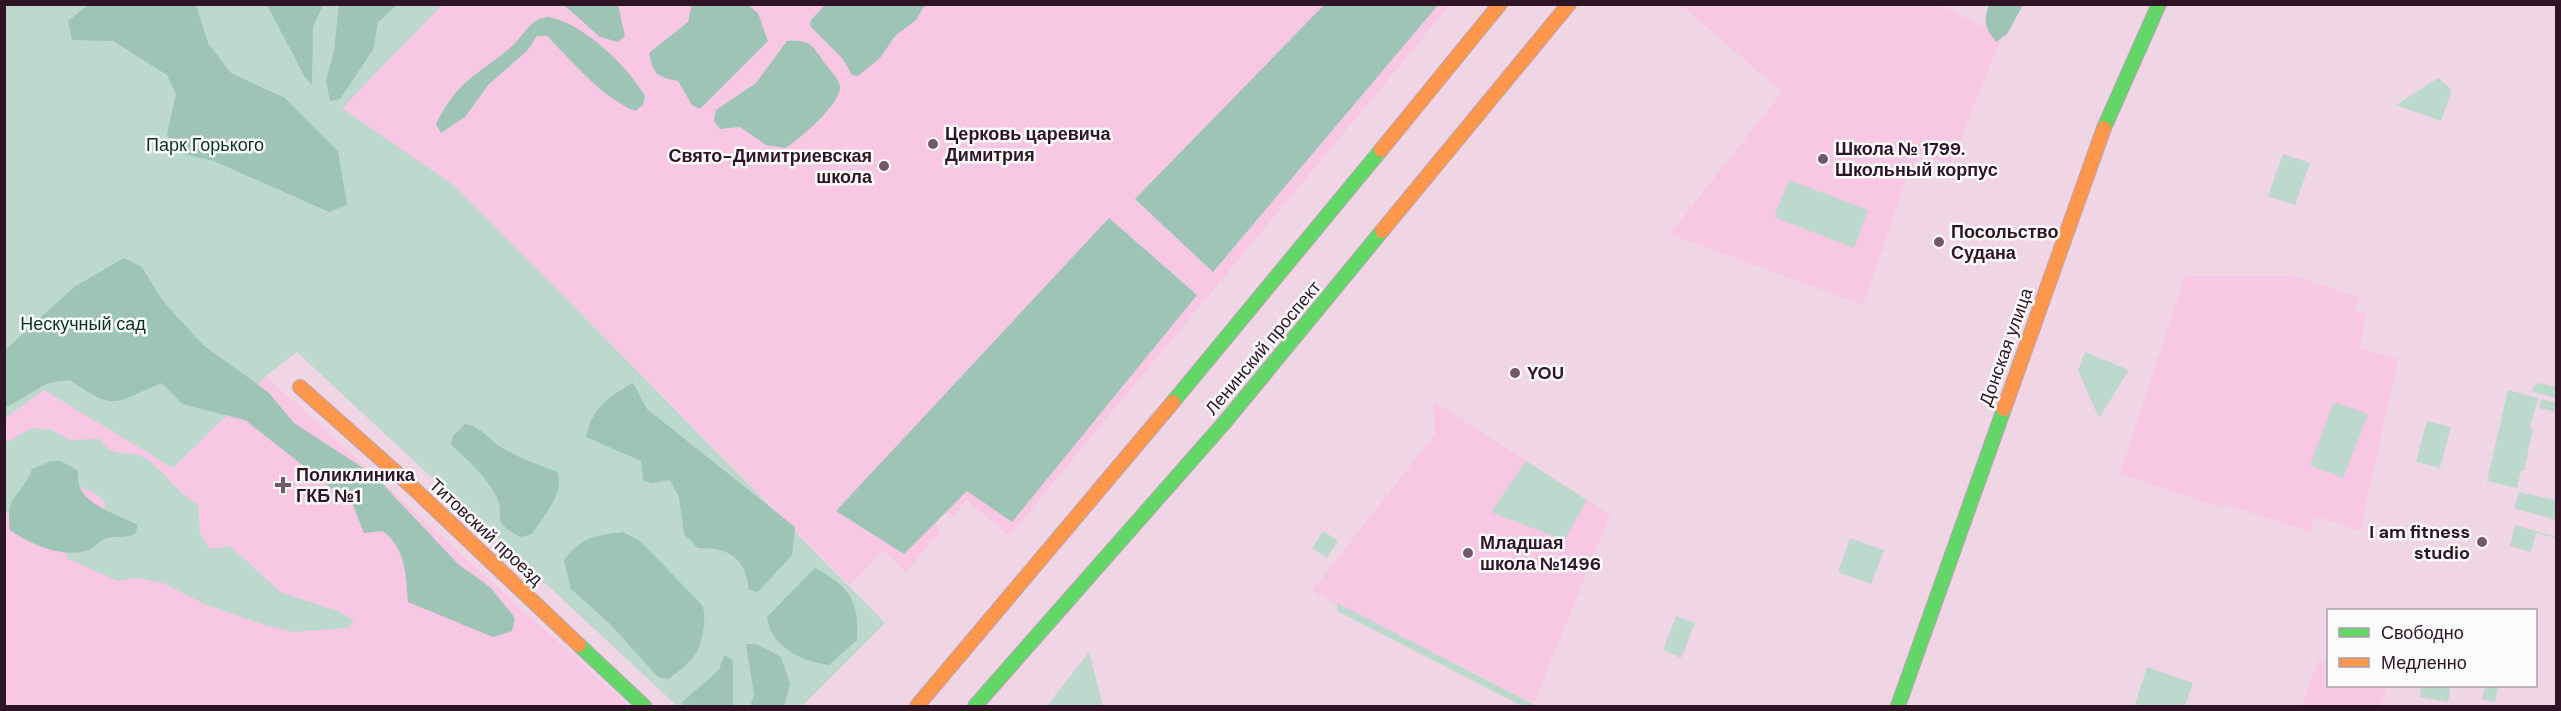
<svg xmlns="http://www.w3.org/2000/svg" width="2561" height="711" font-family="'DM Sans',sans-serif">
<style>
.built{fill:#f7c7e3}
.green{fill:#bdd8cc}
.forest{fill:#9ec4b5}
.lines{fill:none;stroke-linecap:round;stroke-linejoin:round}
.fast-casing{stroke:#bea4b4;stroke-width:16}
.slow-casing{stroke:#bea4b4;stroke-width:16}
.fast{stroke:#63d668;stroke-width:14}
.slow{stroke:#ff974d;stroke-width:14}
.poi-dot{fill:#735869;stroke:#fcfcfc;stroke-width:2}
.labels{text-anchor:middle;stroke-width:5;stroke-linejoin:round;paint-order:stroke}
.poi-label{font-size:18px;font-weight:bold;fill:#2f1426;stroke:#fcfcfc;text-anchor:start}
.park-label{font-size:18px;fill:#083222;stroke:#fcfcfc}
.street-label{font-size:18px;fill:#2f1426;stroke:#fcfcfc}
</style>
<rect width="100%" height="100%" fill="#f0d6e5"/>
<!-- built -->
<g class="built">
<path d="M 442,5 L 1450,5 L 1009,536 L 966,500 L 954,516 L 945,513 L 936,523 L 940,532 L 906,572 L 883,550 L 850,586 L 456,187 L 341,108 Z"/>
<path d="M 1681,5 L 1940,5 L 2002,36 L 1950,165 L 1921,153 L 1905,183 L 1863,305 L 1670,234 L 1782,92 Z"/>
<path d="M 2185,276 L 2294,276 L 2359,297 L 2355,310 L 2366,314 L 2360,348 L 2398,359 L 2360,531 L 2315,516 L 2310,532 L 2222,503 L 2220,507 L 2120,474 Z"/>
<path d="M 266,376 L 628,706 L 5,706 L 4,418 L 44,390 L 173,468 Z"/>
<path d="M 1434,402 L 1610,515 L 1534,703 L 1312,591 L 1435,434 Z"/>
<path d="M 2318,661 L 2328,664 L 2328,686 L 2388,686 L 2381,706 L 2302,706 Z"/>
</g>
<!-- green -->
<g class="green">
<path d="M 5,5 L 442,5 L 342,108 L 456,187 L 885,623 L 802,706 L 677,706 L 297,352 L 266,376 L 173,468 L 44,390 L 5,418 Z"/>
<path d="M 2438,78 L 2452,90 L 2441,121 L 2396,105 Z"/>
<path d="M 2283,154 L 2310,163 L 2295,205 L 2268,196 Z"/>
<path d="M 1789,180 L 1868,210 L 1854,248 L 1774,217 Z"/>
<path d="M 2085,352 L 2129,370 L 2099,418 L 2078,370 Z"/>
<path d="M 2537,383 L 2556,387 L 2556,398 L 2531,391 Z"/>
<path d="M 2508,390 L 2538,398 L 2530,428 L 2533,429 L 2524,471 L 2521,471 L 2517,488 L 2487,481 Z"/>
<path d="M 2541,399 L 2556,403 L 2556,412 L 2539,408 Z"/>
<path d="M 2334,402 L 2368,414 L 2343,478 L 2310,465 Z"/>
<path d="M 2427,421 L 2451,427 L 2440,468 L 2416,462 Z"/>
<path d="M 33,428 L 52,430 L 69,440 L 100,439 C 114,462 129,448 145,458 C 166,472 175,492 198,504 L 200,533 L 210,549 L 230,546 L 282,593 L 338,611 L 354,621 L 348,628 L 293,632 L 265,625 L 204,604 L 163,583 L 136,578 L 117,581 L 67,558 L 67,541 L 105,521 L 105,502 L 91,491 L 74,485 L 10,515 L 5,508 L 4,443 Z"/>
<path d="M 1526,461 L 1587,500 L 1564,540 L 1491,512 Z"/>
<path d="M 2519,492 L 2556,500 L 2556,520 L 2514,508 Z"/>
<path d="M 2515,525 L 2556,537 L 2556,538 L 2536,533 L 2531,552 L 2510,546 Z"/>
<path d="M 1323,531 L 1338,541 L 1327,558 L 1312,548 Z"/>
<path d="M 1850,538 L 1884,550 L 1871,584 L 1838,572 Z"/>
<path d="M 1337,603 L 1537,706 L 1538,706 L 1522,706 L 1337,611 Z"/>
<path d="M 1676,616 L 1695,623 L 1681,658 L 1663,650 Z"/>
<path d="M 1089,652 L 1103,706 L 1047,706 Z"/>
<path d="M 2147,667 L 2193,683 L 2185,706 L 2142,706 L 2135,704 Z"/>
<path d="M 2421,686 L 2451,686 L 2448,702 L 2420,697 Z"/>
<path d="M 2485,686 L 2498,686 L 2495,702 L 2482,699 Z"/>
</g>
<!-- forest -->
<g class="forest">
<path d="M 692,4 L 748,5 L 758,13 L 768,41 L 700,109 L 692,105 L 678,81 C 657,77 653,74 649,53 L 688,22 Z"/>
<path d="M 88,5 L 196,5 L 208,43 L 231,73 L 285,98 L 338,151 L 347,205 L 329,212 L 214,161 L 174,152 L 167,134 L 176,94 L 167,75 L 113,41 L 72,40 L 68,21 Z"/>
<path d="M 267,5 L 323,5 L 313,27 L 312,85 L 305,77 Z"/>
<path d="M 339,5 L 397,5 L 378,22 L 373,50 L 340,99 L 330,101 L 326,81 L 334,51 Z"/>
<path d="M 564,5 L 618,5 L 625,36 L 618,42 L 600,37 Z"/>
<path d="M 825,5 L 825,4 L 925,5 L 916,20 L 895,36 L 880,58 L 858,76 L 852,75 L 843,59 L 810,26 L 811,20 Z"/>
<path d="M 1324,5 L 1438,5 L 1213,272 L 1135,199 Z"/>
<path d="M 1989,5 L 2023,5 L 2007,34 L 1996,42 C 1985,28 1983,21 1989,5 Z"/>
<path d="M 548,17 C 584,23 628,67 645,96 L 643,105 L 635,111 C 601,97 573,62 547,36 L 537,36 L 527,51 L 489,84 L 465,117 L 441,133 L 436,124 C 458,80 475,77 510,48 C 524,37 528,19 548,17 Z"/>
<path d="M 787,41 C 810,40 811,44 824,62 C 829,69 838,78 840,86 C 842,103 799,140 785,148 L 766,145 L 740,127 L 720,129 L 714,121 L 716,110 L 756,83 Z"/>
<path d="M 1109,218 L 1197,295 L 1012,522 L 967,491 L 904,554 L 836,511 Z"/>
<path d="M 124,258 L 142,267 L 162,300 L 203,345 L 268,392 L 294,423 L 374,475 L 458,564 L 490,587 L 515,618 L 512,631 L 493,637 L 408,602 C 406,575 406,549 383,531 L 364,533 L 353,505 L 245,420 L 182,404 L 162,383 C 113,403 116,412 70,380 L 48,383 L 5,408 L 5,350 L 74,287 Z"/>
<path d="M 633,383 L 647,409 L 795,527 L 792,555 L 758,592 L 749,590 C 745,557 730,548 698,548 L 684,534 L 679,497 L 670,480 L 651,483 L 643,480 L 641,461 L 586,437 C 592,408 608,397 633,383 Z"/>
<path d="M 465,424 C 482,426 489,441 504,449 C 521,459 539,465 557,472 C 566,493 543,516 532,534 L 521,537 C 485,519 509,517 495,494 C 484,474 468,460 451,445 L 453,436 Z"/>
<path d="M 51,461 L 61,461 L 78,471 C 78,477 78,485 81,490 C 91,507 120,516 138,525 L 135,534 C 125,538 118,536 108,538 C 100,539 95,548 88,550 C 64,559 29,544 10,530 C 5,492 20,500 32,469 Z"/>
<path d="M 623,532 L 640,541 L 702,605 C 708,618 702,649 691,660 C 685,667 676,673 668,679 L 658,677 L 610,624 L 571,589 L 564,560 C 583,536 594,536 623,532 Z"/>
<path d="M 815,568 C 849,587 859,599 857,640 L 829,665 C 802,662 770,646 767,617 Z"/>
<path d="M 746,644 L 756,644 L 781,657 L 790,684 L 784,706 L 750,706 L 754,695 Z"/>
<path d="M 724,655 L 733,660 L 733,706 L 682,706 L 682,702 L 719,670 Z"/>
</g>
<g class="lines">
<defs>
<g id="fast">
<path d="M 2104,128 L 2159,4"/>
<path d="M 1173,402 L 1381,150"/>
<path d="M 579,645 L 644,706"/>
<path d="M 975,706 L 1225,422 L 1382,231"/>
<path d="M 1898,706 L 2004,409"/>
</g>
<g id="slow">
<path d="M 1381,150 L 1500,4"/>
<path d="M 1382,231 L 1569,4"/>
<path d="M 300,387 L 408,483 L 579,645"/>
<path d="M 2004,409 L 2104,128"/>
<path d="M 917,706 L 1173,402"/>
</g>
</defs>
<!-- fast casing -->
<use href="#fast" class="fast-casing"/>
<!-- slow casing -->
<use href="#slow" class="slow-casing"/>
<!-- fast -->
<use href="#fast" class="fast"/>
<!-- slow -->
<use href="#slow" class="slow"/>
</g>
<!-- markers -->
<g class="poi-dot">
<circle cx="933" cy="144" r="6"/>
<circle cx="1823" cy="159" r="6"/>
<circle cx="884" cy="166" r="6"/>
<circle cx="1939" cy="242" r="6"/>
<circle cx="1515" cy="373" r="6"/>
<path d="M280 476h6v6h6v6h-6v6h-6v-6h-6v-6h6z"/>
<circle cx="2482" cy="542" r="6"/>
<circle cx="1468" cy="553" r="6"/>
</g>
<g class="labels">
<!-- poi labels -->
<g class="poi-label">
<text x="945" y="140">Церковь царевича<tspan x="945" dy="21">Димитрия</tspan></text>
<text x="1835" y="155">Школа № 1799.<tspan x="1835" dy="21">Школьный корпус</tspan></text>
<text x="872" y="162" text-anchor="end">Свято-Димитриевская<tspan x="872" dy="21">школа</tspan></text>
<text x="1951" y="238">Посольство<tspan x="1951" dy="21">Судана</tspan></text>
<text x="1527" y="379">YOU</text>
<text x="296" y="481">Поликлиника<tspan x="296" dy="21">ГКБ №1</tspan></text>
<text x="2470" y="538" text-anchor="end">I am fitness<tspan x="2470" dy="21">studio</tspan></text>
<text x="1480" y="549">Младшая<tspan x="1480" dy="21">школа №1496</tspan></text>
</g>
<!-- park labels -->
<g class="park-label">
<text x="205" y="151">Парк Горького</text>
<text x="83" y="330">Нескучный сад</text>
</g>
<!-- street labels -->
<g class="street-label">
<text transform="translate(2006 347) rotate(-70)" y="6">Донская улица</text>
<text transform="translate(1263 348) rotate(-50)" y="6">Ленинский проспект</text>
<text transform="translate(486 532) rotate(43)" y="6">Титовский проезд</text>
</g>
</g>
<!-- border -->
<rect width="2561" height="711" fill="none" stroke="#2f1426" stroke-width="12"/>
<!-- legend -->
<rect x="2327" y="609" width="210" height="78" fill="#fcfcfc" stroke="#aa9fa6" stroke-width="1.5"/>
<rect x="2339" y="628" width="30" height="9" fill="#63d668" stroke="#aa9fa6" stroke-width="1.5"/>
<text x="2381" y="639" font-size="18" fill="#2f1426">Свободно</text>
<rect x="2339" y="658" width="30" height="9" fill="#ff974d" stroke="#aa9fa6" stroke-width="1.5"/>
<text x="2381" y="669" font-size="18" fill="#2f1426">Медленно</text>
</svg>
